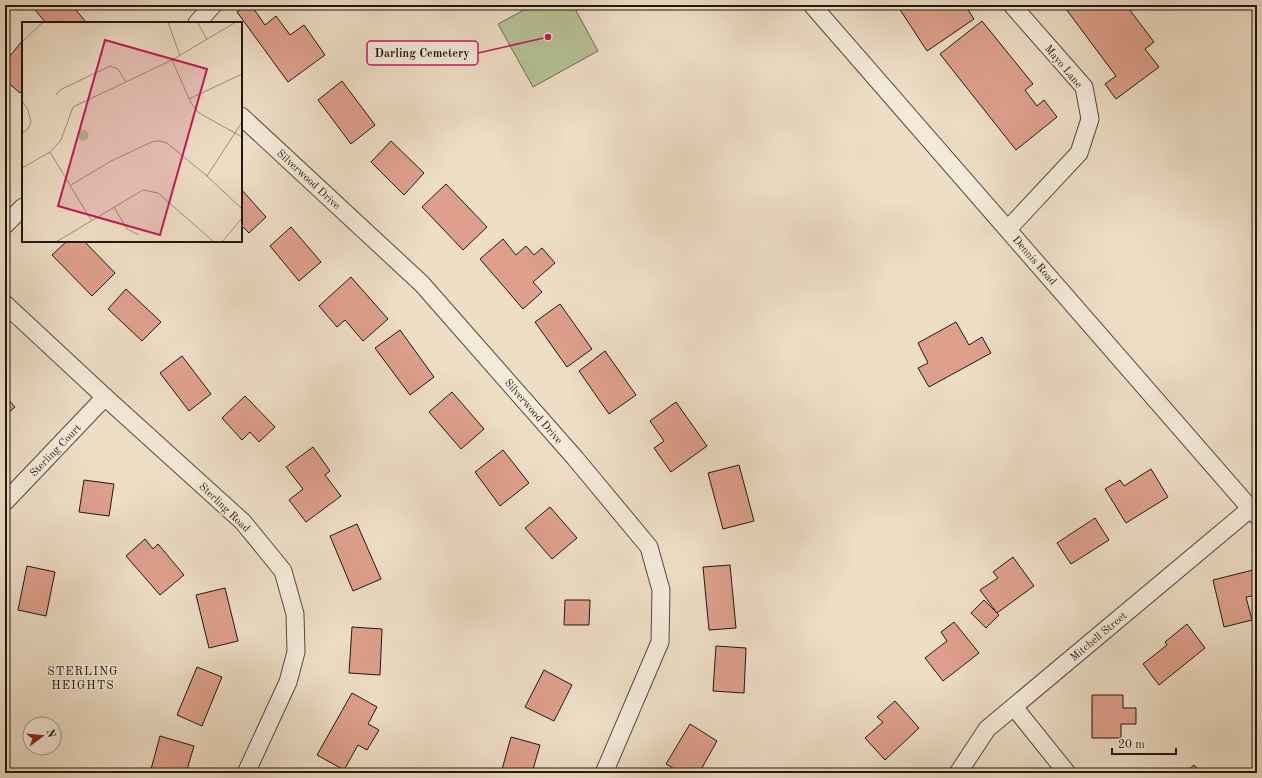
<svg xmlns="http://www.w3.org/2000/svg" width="1262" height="778" font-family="'Old Standard TT',serif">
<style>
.green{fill:#b6c297;stroke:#6c6c53}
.building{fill:#dea08d;stroke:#21170f}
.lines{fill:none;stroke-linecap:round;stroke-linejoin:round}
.street-casing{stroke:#54493d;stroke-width:19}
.street{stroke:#f4eada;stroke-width:17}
.labels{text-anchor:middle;stroke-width:3;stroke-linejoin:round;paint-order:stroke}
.street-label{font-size:11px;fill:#21170f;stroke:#f4eada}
.neighbourhood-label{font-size:12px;letter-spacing:1px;fill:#21170f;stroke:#f4eada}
.inset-road{fill:none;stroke:#9c8e7d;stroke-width:1}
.view{fill:#c2185b;fill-opacity:0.15;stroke:#c2185b;stroke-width:2}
.inset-edge{fill:none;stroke:#21170f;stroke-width:2}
.leader{fill:none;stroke:#c2185b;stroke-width:1.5}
.callout-dot{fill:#c2185b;stroke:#f4eada;stroke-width:1.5}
.callout{fill:#f4eada;stroke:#c2185b;stroke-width:1.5}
.callout-label{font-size:12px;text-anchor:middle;font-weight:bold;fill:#21170f}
</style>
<rect width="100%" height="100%" fill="#eedec6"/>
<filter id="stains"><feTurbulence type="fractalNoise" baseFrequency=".005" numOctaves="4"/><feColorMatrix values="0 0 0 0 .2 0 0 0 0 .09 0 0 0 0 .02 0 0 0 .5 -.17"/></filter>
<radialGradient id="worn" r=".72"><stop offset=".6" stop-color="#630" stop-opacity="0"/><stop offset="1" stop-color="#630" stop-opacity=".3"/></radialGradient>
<!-- green -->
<path class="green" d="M 533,5 L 573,5 L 598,51 L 533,87 L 498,24 Z"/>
<!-- building -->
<g class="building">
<path d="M 31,5 L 72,5 L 85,21 L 82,23 L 46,23 Z"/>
<path d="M 247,5 L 251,5 L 265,25 L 276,16 L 290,35 L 304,25 L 325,55 L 288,82 L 237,12 Z"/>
<path d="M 897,5 L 965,5 L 974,19 L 927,51 Z"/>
<path d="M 1063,5 L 1126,5 L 1154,42 L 1145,49 L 1159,67 L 1116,99 L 1105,84 L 1116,76 Z"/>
<path d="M 982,21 L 1033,84 L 1025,90 L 1037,106 L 1044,100 L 1057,117 L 1016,150 L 940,54 Z"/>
<path d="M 23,40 L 23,89 L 20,93 L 5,80 L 5,62 Z"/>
<path d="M 342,81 L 375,125 L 351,144 L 318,100 Z"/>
<path d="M 391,141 L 424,173 L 404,195 L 371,162 Z"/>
<path d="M 446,184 L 487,227 L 463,250 L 422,207 Z"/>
<path d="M 241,189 L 266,217 L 249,233 L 241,225 Z"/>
<path d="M 291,227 L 321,262 L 299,281 L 270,246 Z"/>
<path d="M 503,239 L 516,255 L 526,246 L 534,255 L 542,248 L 555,263 L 533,282 L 542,292 L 523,309 L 480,259 Z"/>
<path d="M 67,241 L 84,241 L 115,273 L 92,296 L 52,255 Z"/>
<path d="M 351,277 L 388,319 L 363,341 L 345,320 L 337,327 L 319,306 Z"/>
<path d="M 126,289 L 161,322 L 142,341 L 108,309 Z"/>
<path d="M 560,304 L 592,349 L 567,367 L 535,322 Z"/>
<path d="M 956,322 L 969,345 L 982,337 L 991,353 L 929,387 L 918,368 L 928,363 L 918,343 Z"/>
<path d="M 400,330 L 434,377 L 410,395 L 375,348 Z"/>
<path d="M 605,351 L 636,395 L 609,414 L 579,371 Z"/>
<path d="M 182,356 L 211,394 L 189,411 L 160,373 Z"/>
<path d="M 452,392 L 484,429 L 461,449 L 429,412 Z"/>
<path d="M 5,396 L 15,407 L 5,416 Z"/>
<path d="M 245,396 L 275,427 L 259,442 L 250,432 L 242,440 L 222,418 Z"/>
<path d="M 676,402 L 707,446 L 671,472 L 654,448 L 664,441 L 650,421 Z"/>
<path d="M 313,447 L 330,471 L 325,475 L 341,496 L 306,522 L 289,500 L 303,489 L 286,467 Z"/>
<path d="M 503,450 L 529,483 L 500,506 L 475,472 Z"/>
<path d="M 739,465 L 754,521 L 723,529 L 708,473 Z"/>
<path d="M 1151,469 L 1168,497 L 1126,523 L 1105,489 L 1120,480 L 1124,486 Z"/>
<path d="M 84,480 L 114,484 L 109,516 L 79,512 Z"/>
<path d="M 550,507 L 577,538 L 552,559 L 525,528 Z"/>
<path d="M 1095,518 L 1109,540 L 1071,564 L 1057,543 Z"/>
<path d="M 357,524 L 381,579 L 353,591 L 330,536 Z"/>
<path d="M 145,539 L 153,549 L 158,544 L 184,575 L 160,595 L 126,556 Z"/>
<path d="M 1013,557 L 1034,586 L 997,613 L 980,590 L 998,578 L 993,572 Z"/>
<path d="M 730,565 L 736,628 L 709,630 L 703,567 Z"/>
<path d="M 27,566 L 55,572 L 46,616 L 18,610 Z"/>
<path d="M 1257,569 L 1257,595 L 1246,597 L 1252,620 L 1224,627 L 1213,580 Z"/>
<path d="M 225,588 L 238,641 L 209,648 L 196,595 Z"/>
<path d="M 565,600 L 590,600 L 589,625 L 564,625 Z"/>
<path d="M 984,600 L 999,615 L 986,628 L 971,613 Z"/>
<path d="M 954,622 L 979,653 L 943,681 L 925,658 L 947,641 L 941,632 Z"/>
<path d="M 1187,624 L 1205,648 L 1159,685 L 1143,664 L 1167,645 L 1165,642 Z"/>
<path d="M 352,627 L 382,629 L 380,675 L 349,673 Z"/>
<path d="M 716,646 L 746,648 L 744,693 L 713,691 Z"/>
<path d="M 197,667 L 222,677 L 202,726 L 177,715 Z"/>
<path d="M 544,670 L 572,685 L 554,721 L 525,707 Z"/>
<path d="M 352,693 L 377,707 L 368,724 L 379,730 L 367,750 L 358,745 L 344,770 L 317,755 Z"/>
<path d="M 1092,695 L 1123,695 L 1123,708 L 1136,708 L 1136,724 L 1121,724 L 1121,738 L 1092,738 Z"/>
<path d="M 895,701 L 919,728 L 885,760 L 865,738 L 883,722 L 877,717 Z"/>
<path d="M 690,724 L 717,741 L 699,773 L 681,773 L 666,764 Z"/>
<path d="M 160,736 L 194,746 L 186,773 L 150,773 Z"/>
<path d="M 511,737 L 540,745 L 532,773 L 501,773 Z"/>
<path d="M 1194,765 L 1201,773 L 1185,773 Z"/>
</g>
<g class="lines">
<defs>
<g id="street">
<path d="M 812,5 L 1257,516"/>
<path d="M 197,23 L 213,5"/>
<path d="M 241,116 L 422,284 L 575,458 L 649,547 L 661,590 L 660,642 L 604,773"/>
<path d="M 5,225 L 23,207"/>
<path d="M 1008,229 L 1079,153 L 1090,119 L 1084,87 L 1012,5"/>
<path d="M 5,304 L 105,397 L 243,522 L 283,571 L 295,614 L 296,652 L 288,682 L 246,773"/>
<path d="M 5,502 L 105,397"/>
<path d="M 1014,707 L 1067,773"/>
<path d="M 958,773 L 987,729 L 1250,509"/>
</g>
</defs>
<!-- street casing -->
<use href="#street" class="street-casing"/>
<!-- street -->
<use href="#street" class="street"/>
</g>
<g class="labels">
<!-- street labels -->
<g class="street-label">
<text transform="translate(1064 66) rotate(50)" y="4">Mayo Lane</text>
<text transform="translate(309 179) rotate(43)" y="4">Silverwood Drive</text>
<text transform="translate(1035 260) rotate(49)" y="4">Dennis Road</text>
<text transform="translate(534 411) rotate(49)" y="4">Silverwood Drive</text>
<text transform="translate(55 450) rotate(-46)" y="4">Sterling Court</text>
<text transform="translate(225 507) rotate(44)" y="4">Sterling Road</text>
<text transform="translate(1098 636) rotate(-40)" y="4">Mitchell Street</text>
</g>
<!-- neighbourhood labels -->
<g class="neighbourhood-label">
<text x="83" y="675">STERLING<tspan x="83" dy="14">HEIGHTS</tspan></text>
</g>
</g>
<!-- overview -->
<g transform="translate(22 22)">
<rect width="220" height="220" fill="#eedec6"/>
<path d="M55.5 113a5.5 5.5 0 1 1 11 0a5.5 5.5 0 1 1-11 0Z" fill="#b6c297"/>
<path class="inset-road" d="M 146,0 L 158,34M 175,0 L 185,17M 0,20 L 21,0M 150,38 L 169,81 L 177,91 L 220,115M 34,73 L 38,68 L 88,44 L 96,47 L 104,60M 167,77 L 220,52M 0,79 L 6,88 L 9,100 L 6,107 L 0,111M 28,130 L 69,198M 0,146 L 28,130 L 39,118 L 51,85 L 150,38 L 214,0M 185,154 L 220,100M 49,163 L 89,139 L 132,119 L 138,119 L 145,121 L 185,154 L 220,187M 92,185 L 105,207 L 117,213M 34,220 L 121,168 L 136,171 L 192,220M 200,220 L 220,196"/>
<path class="view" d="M 83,18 L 185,47 L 138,213 L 36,184 Z"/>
<rect width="220" height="220" class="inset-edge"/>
</g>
<!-- callouts -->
<path class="leader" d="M548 37L478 53"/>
<circle class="callout-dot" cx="548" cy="37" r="4"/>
<rect class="callout" x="367" y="41" width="111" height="24" rx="4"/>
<g class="callout-label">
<text x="422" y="57">Darling Cemetery</text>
</g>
<!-- margin -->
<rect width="1262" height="778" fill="none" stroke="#eedec6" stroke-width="20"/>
<rect x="6" y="6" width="1250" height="766" fill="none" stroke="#21170f" stroke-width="2"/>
<rect x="10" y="10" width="1242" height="758" fill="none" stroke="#21170f"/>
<!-- north arrow -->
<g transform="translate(42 736) rotate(74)"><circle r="19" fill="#f4eada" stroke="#a09689"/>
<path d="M0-3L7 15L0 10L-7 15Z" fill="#8f2418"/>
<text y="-6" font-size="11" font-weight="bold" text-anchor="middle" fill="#21170f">N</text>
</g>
<!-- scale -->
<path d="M1112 748v6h64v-6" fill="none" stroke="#21170f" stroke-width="2"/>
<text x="1118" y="748" font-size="12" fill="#21170f" stroke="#f4eada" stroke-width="3" paint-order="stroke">20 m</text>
<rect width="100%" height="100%" filter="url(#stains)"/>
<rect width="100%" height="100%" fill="url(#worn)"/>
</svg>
